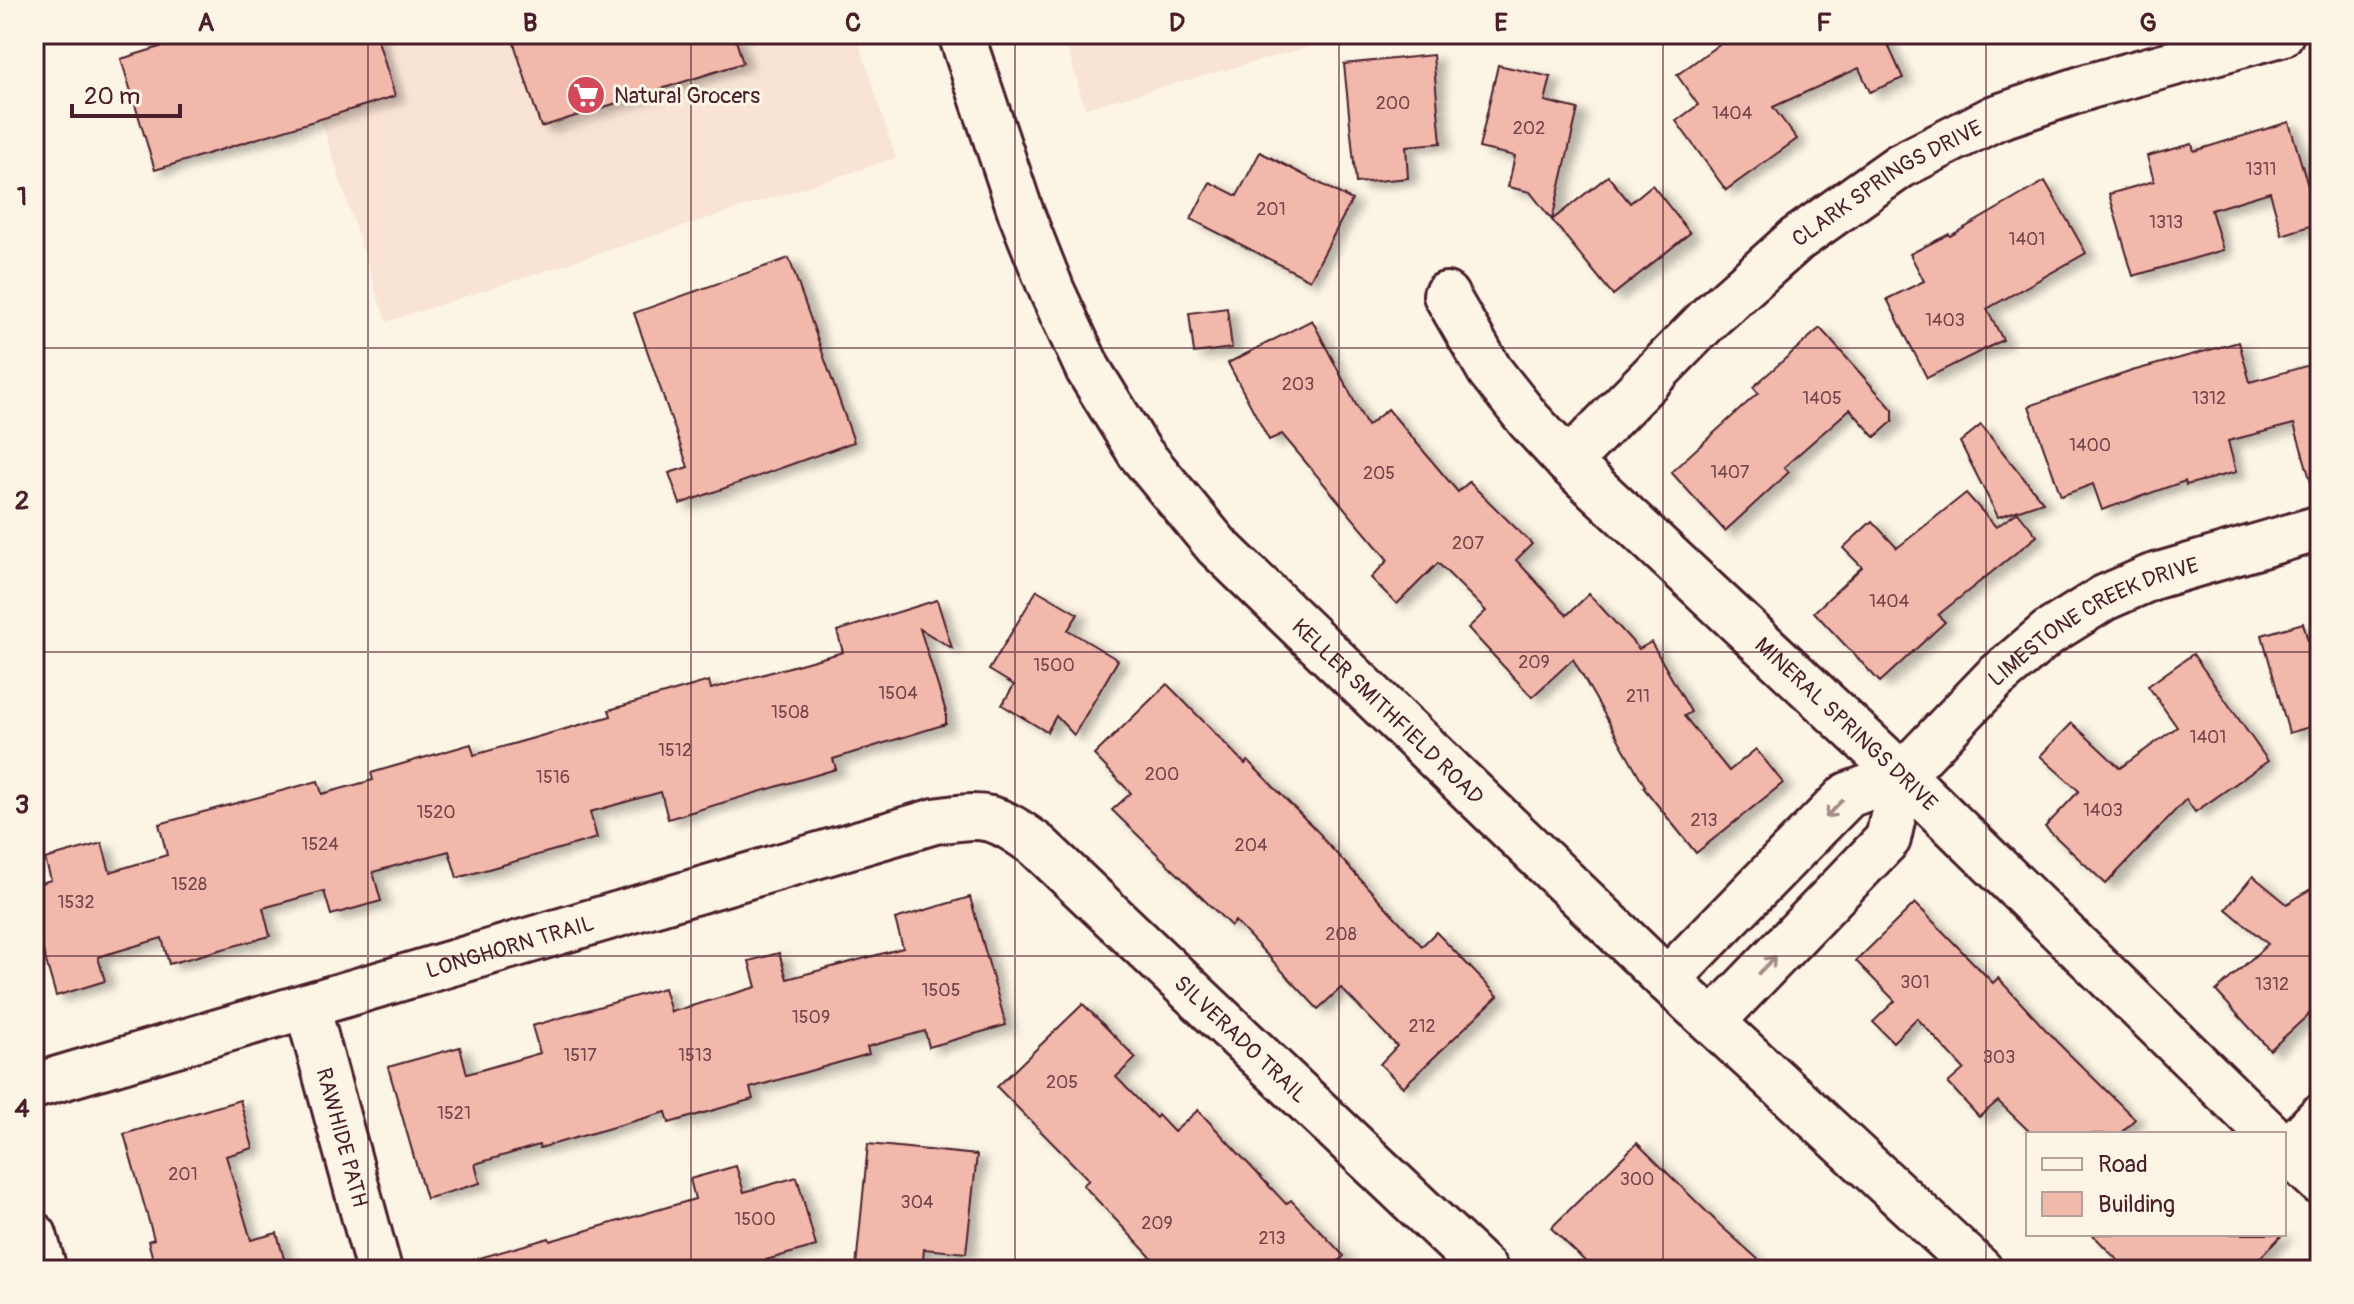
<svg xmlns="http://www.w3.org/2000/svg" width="2354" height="1304" font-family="Pangolin,sans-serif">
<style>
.built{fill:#f9e3d4}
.building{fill:#f2b8ac;stroke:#4a1f2b;stroke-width:2;filter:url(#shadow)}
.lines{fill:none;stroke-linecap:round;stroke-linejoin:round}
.street-casing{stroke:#4a1f2b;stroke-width:50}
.secondary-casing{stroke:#4a1f2b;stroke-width:50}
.street{stroke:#fcf5e5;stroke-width:44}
.secondary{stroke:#fcf5e5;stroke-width:44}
.oneway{stroke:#a38a88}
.grid{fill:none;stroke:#4a1f2b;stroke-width:2;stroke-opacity:0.55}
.labels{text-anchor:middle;stroke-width:6;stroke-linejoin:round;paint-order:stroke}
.number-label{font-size:18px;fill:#74454b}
.poi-label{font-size:22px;fill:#4a1f2b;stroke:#fcf5e5;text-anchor:start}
.street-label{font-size:22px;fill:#4a1f2b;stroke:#fcf5e5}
.neatline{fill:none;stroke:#4a1f2b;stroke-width:3}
.grid-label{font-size:26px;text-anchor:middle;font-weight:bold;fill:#4a1f2b}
</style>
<defs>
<filter id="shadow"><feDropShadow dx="9" dy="5" stdDeviation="4" flood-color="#0004"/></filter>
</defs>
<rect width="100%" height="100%" fill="#fcf5e5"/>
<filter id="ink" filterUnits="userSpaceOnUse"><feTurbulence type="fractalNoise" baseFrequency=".0125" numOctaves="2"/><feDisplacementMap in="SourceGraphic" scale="16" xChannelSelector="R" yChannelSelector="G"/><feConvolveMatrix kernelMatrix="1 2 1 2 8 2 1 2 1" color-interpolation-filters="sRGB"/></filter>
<g filter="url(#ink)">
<!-- built -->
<g class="built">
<path d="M 293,34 L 856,34 L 896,158 L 386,322 Z"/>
<path d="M 1063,34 L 1357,34 L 1085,108 Z"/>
</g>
<!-- building -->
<g class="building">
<path d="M 202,34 L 376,34 L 395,96 L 155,170 L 121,59 Z"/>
<path d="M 511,34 L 734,34 L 743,63 L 541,127 Z"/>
<path d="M 1733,34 L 1883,34 L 1903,78 L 1870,92 L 1859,68 L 1773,107 L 1797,139 L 1726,190 L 1676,121 L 1698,105 L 1677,75 Z"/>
<path d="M 1433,55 L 1441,143 L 1406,146 L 1408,178 L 1356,183 L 1344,64 Z"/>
<path d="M 1498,65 L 1551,77 L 1545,101 L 1578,109 L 1552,220 L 1530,192 L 1508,187 L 1515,156 L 1479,148 Z"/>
<path d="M 2289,122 L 2319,223 L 2282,235 L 2270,192 L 2211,210 L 2223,250 L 2133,276 L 2109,194 L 2154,181 L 2147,156 L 2192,144 L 2194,151 Z"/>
<path d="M 1260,152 L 1352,200 L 1310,280 L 1191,219 L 1210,182 L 1237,196 Z"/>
<path d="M 1608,176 L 1630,203 L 1652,185 L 1690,233 L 1613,295 L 1552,220 Z"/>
<path d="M 2045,181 L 2086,253 L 1987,309 L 2003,340 L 1927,378 L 1887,299 L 1924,281 L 1910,254 L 1949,234 L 1950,236 Z"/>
<path d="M 789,258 L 854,442 L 680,504 L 669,473 L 688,467 L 634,313 Z"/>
<path d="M 1227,308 L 1232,348 L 1194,353 L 1189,313 Z"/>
<path d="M 1312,320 L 1367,426 L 1388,409 L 1458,492 L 1469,482 L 1532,544 L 1516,560 L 1567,615 L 1589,594 L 1639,649 L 1651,642 L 1691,712 L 1684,716 L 1729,771 L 1756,749 L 1783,783 L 1696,853 L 1643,787 L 1645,786 L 1573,659 L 1532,697 L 1468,628 L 1486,611 L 1438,563 L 1397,604 L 1371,578 L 1388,560 L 1282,434 L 1269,440 L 1228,363 Z"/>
<path d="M 1820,328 L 1893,410 L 1893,421 L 1875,437 L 1850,409 L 1784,467 L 1789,472 L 1725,531 L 1671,472 L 1758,393 L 1753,387 Z"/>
<path d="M 2239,342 L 2250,382 L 2320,362 L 2320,485 L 2312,486 L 2294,424 L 2228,441 L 2236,472 L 2186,485 L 2185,481 L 2102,510 L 2093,484 L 2061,496 L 2029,406 L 2132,371 Z"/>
<path d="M 1981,425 L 2043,502 L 1998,517 L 1960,442 Z"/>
<path d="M 1966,493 L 1996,527 L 2018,512 L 2037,536 L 1938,615 L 1945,622 L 1880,682 L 1814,612 L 1862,567 L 1843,548 L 1872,521 L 1897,548 Z"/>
<path d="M 1037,590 L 1078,614 L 1068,630 L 1118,660 L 1074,735 L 1056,716 L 1047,732 L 1002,705 L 1014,685 L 989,670 Z"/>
<path d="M 937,600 L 952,648 L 920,629 L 946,712 L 946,724 L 833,759 L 836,769 L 668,819 L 661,792 L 590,812 L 597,838 L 457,878 L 449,851 L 373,872 L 381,901 L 331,915 L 324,891 L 263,908 L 270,936 L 169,964 L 162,938 L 98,957 L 105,981 L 56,996 L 34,919 L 34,885 L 51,880 L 45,859 L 102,843 L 110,872 L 167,855 L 159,824 L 318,781 L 322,794 L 373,780 L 371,773 L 471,744 L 474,755 L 611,716 L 609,710 L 709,681 L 711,689 L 843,652 L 837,631 Z"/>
<path d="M 2303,623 L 2310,648 L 2320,646 L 2320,724 L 2289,733 L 2262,635 Z"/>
<path d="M 2193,654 L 2268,761 L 2195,812 L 2186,799 L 2106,884 L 2045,827 L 2079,791 L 2040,756 L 2072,723 L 2120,768 L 2177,727 L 2148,686 Z"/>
<path d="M 1167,684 L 1245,764 L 1248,761 L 1322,836 L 1321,837 L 1422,946 L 1436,932 L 1498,996 L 1403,1087 L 1380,1064 L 1397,1046 L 1341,988 L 1318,1009 L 1235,921 L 1231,926 L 1112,810 L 1131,793 L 1094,755 Z"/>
<path d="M 2253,876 L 2287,904 L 2320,883 L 2320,1004 L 2270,1050 L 2216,991 L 2268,944 L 2226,909 Z"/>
<path d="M 970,897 L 1006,1025 L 929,1047 L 925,1031 L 867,1047 L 869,1054 L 750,1088 L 753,1099 L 669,1123 L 666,1112 L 540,1148 L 539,1145 L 475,1164 L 480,1183 L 426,1199 L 388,1067 L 460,1047 L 467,1074 L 540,1053 L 532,1026 L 664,988 L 671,1012 L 756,987 L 749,961 L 779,953 L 787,979 L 903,948 L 895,919 Z"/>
<path d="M 1915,903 L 1993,983 L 1998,978 L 2057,1042 L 2135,1119 L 2120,1134 L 2032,1134 L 1998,1101 L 1979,1117 L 1948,1083 L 1964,1069 L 1917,1018 L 1893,1042 L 1873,1022 L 1895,1001 L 1856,961 Z"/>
<path d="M 1083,1004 L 1136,1058 L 1116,1077 L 1156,1118 L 1158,1115 L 1174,1132 L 1198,1110 L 1286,1204 L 1291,1200 L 1344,1256 L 1329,1270 L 1163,1270 L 1083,1185 L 1089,1180 L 997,1087 Z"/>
<path d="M 240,1100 L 253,1148 L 226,1156 L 251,1240 L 277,1233 L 287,1270 L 156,1270 L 148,1241 L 154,1239 L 124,1134 Z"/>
<path d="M 1637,1143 L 1721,1226 L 1770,1270 L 1594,1270 L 1551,1228 Z"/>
<path d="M 868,1144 L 977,1155 L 966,1253 L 924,1249 L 922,1270 L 856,1267 Z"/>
<path d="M 736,1166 L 744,1192 L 797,1177 L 816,1246 L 766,1260 L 768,1270 L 468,1270 L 466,1262 L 549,1238 L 550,1241 L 695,1199 L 690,1179 Z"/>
<path d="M 2092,1234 L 2283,1234 L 2248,1270 L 2127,1270 Z"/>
</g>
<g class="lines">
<defs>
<g id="street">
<path id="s1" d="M 1446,295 L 1490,371 L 1529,420 L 1568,462 L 1902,775 L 2269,1134"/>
<path id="s2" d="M 1568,462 L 1711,316 L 1797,239 L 1900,166 L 1995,118 L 2090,86 L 2281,34"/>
<path id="s3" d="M 1667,980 L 1848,795 L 1902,775 L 1994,679 L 2048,633 L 2104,598 L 2152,577 L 2320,528"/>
<path id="s4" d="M 307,1006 L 379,1270"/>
<path d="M 1713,1021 L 1888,839 L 1902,775"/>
<path id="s5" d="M 34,1086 L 935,821 C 987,813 995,815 1038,846 L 1485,1270"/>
<path d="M 2284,1148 L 2320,1182"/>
<path d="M 2287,1152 L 2320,1117"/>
<path d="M 34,1235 L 44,1270"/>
</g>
<g id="secondary">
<path id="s6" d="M 961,34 L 1021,213 L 1052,291 L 1088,369 L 1140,453 L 1217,546 L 1667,980 L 1980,1270"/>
</g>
</defs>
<!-- street casing -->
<use href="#street" class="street-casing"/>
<!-- secondary casing -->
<use href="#secondary" class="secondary-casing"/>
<!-- street -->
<use href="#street" class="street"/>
<!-- secondary -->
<use href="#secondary" class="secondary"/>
</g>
<!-- one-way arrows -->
<defs><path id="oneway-shaft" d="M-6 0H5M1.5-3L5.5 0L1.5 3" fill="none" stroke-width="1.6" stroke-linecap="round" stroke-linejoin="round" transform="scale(2)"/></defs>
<g class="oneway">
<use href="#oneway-shaft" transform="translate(1834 809) rotate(134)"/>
<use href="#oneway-shaft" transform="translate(1767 965) rotate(-46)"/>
</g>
</g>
<!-- grid -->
<path class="grid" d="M 368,34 L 368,1270M 691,34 L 691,1270M 1015,34 L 1015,1270M 1339,34 L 1339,1270M 1663,34 L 1663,1270M 1986,34 L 1986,1270M 34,348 L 2320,348M 34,652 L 2320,652M 34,956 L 2320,956"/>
<!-- icons -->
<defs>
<symbol id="supermarket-disc" viewBox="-11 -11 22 22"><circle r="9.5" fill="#d1495b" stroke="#fcf5e5"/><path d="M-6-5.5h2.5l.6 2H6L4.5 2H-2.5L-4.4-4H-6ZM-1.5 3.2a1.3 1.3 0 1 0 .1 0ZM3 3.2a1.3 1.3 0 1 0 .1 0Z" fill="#fff"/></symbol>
</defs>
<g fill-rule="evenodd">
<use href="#supermarket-disc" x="564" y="73" width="44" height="44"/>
</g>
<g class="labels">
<!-- number labels -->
<g class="number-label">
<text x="1393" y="109">200</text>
<text x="1732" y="119">1404</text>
<text x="1529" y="134">202</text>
<text x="2261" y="175">1311</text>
<text x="1271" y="215">201</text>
<text x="2166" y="228">1313</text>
<text x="2027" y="245">1401</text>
<text x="1945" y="326">1403</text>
<text x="1298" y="390">203</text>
<text x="1822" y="404">1405</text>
<text x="2209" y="404">1312</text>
<text x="2090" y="451">1400</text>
<text x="1730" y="478">1407</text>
<text x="1379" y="479">205</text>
<text x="1468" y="549">207</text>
<text x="1889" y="607">1404</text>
<text x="1534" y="668">209</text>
<text x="1054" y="671">1500</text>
<text x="898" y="699">1504</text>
<text x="1638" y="702">211</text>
<text x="790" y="718">1508</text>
<text x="2208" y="743">1401</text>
<text x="675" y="756">1512</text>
<text x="1162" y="780">200</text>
<text x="553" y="783">1516</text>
<text x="2103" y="816">1403</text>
<text x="436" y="818">1520</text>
<text x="1704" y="826">213</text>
<text x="320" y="850">1524</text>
<text x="1251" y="851">204</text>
<text x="189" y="890">1528</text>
<text x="76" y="908">1532</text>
<text x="1341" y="940">208</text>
<text x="1915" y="988">301</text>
<text x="2272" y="990">1312</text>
<text x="941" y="996">1505</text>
<text x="811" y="1023">1509</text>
<text x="1422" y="1032">212</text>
<text x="580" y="1061">1517</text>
<text x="695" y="1061">1513</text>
<text x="1999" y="1063">303</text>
<text x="1062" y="1088">205</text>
<text x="454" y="1119">1521</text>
<text x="183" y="1180">201</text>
<text x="1637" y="1185">300</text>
<text x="917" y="1208">304</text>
<text x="755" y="1225">1500</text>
<text x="1157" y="1229">209</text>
<text x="1272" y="1244">213</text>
</g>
<!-- poi labels -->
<g class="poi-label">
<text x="614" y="103">Natural Grocers</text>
</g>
<!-- street labels -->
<g class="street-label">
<text dy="8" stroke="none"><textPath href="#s2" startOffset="426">CLARK SPRINGS DRIVE</textPath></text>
<text dy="8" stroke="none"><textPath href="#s3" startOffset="566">LIMESTONE CREEK DRIVE</textPath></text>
<text dy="8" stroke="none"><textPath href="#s6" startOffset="816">KELLER SMITHFIELD ROAD</textPath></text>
<text dy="8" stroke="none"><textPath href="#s1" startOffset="590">MINERAL SPRINGS DRIVE</textPath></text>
<text dy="8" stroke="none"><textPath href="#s5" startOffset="496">LONGHORN TRAIL</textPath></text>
<text dy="8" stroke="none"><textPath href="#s5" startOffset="1330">SILVERADO TRAIL</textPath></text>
<text dy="8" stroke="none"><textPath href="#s4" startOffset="136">RAWHIDE PATH</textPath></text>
</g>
</g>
<!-- margin -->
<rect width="2354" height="1304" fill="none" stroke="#fcf5e5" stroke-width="88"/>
<!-- legend -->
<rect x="2026" y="1132" width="260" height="104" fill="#fcf5e5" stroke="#b59f9b" stroke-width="2"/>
<rect x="2042" y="1158" width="40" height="12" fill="#fcf5e5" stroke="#b59f9b" stroke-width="2"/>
<text x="2098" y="1172" font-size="24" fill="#4a1f2b">Road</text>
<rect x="2042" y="1192" width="40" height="24" fill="#f2b8ac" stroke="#b59f9b" stroke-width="2"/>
<text x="2098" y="1212" font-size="24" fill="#4a1f2b">Building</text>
<!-- scale -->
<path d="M72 104v12h108v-12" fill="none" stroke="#4a1f2b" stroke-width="4"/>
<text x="84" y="104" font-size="24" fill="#4a1f2b" stroke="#fcf5e5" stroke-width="6" paint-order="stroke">20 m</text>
<rect x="44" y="44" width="2266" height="1216" class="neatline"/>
<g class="grid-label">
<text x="206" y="31">A</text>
<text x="530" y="31">B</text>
<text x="853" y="31">C</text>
<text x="1177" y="31">D</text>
<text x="1501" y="31">E</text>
<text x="1824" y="31">F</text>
<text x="2148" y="31">G</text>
<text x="22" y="205">1</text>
<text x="22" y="509">2</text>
<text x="22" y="813">3</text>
<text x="22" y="1117">4</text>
</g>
</svg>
